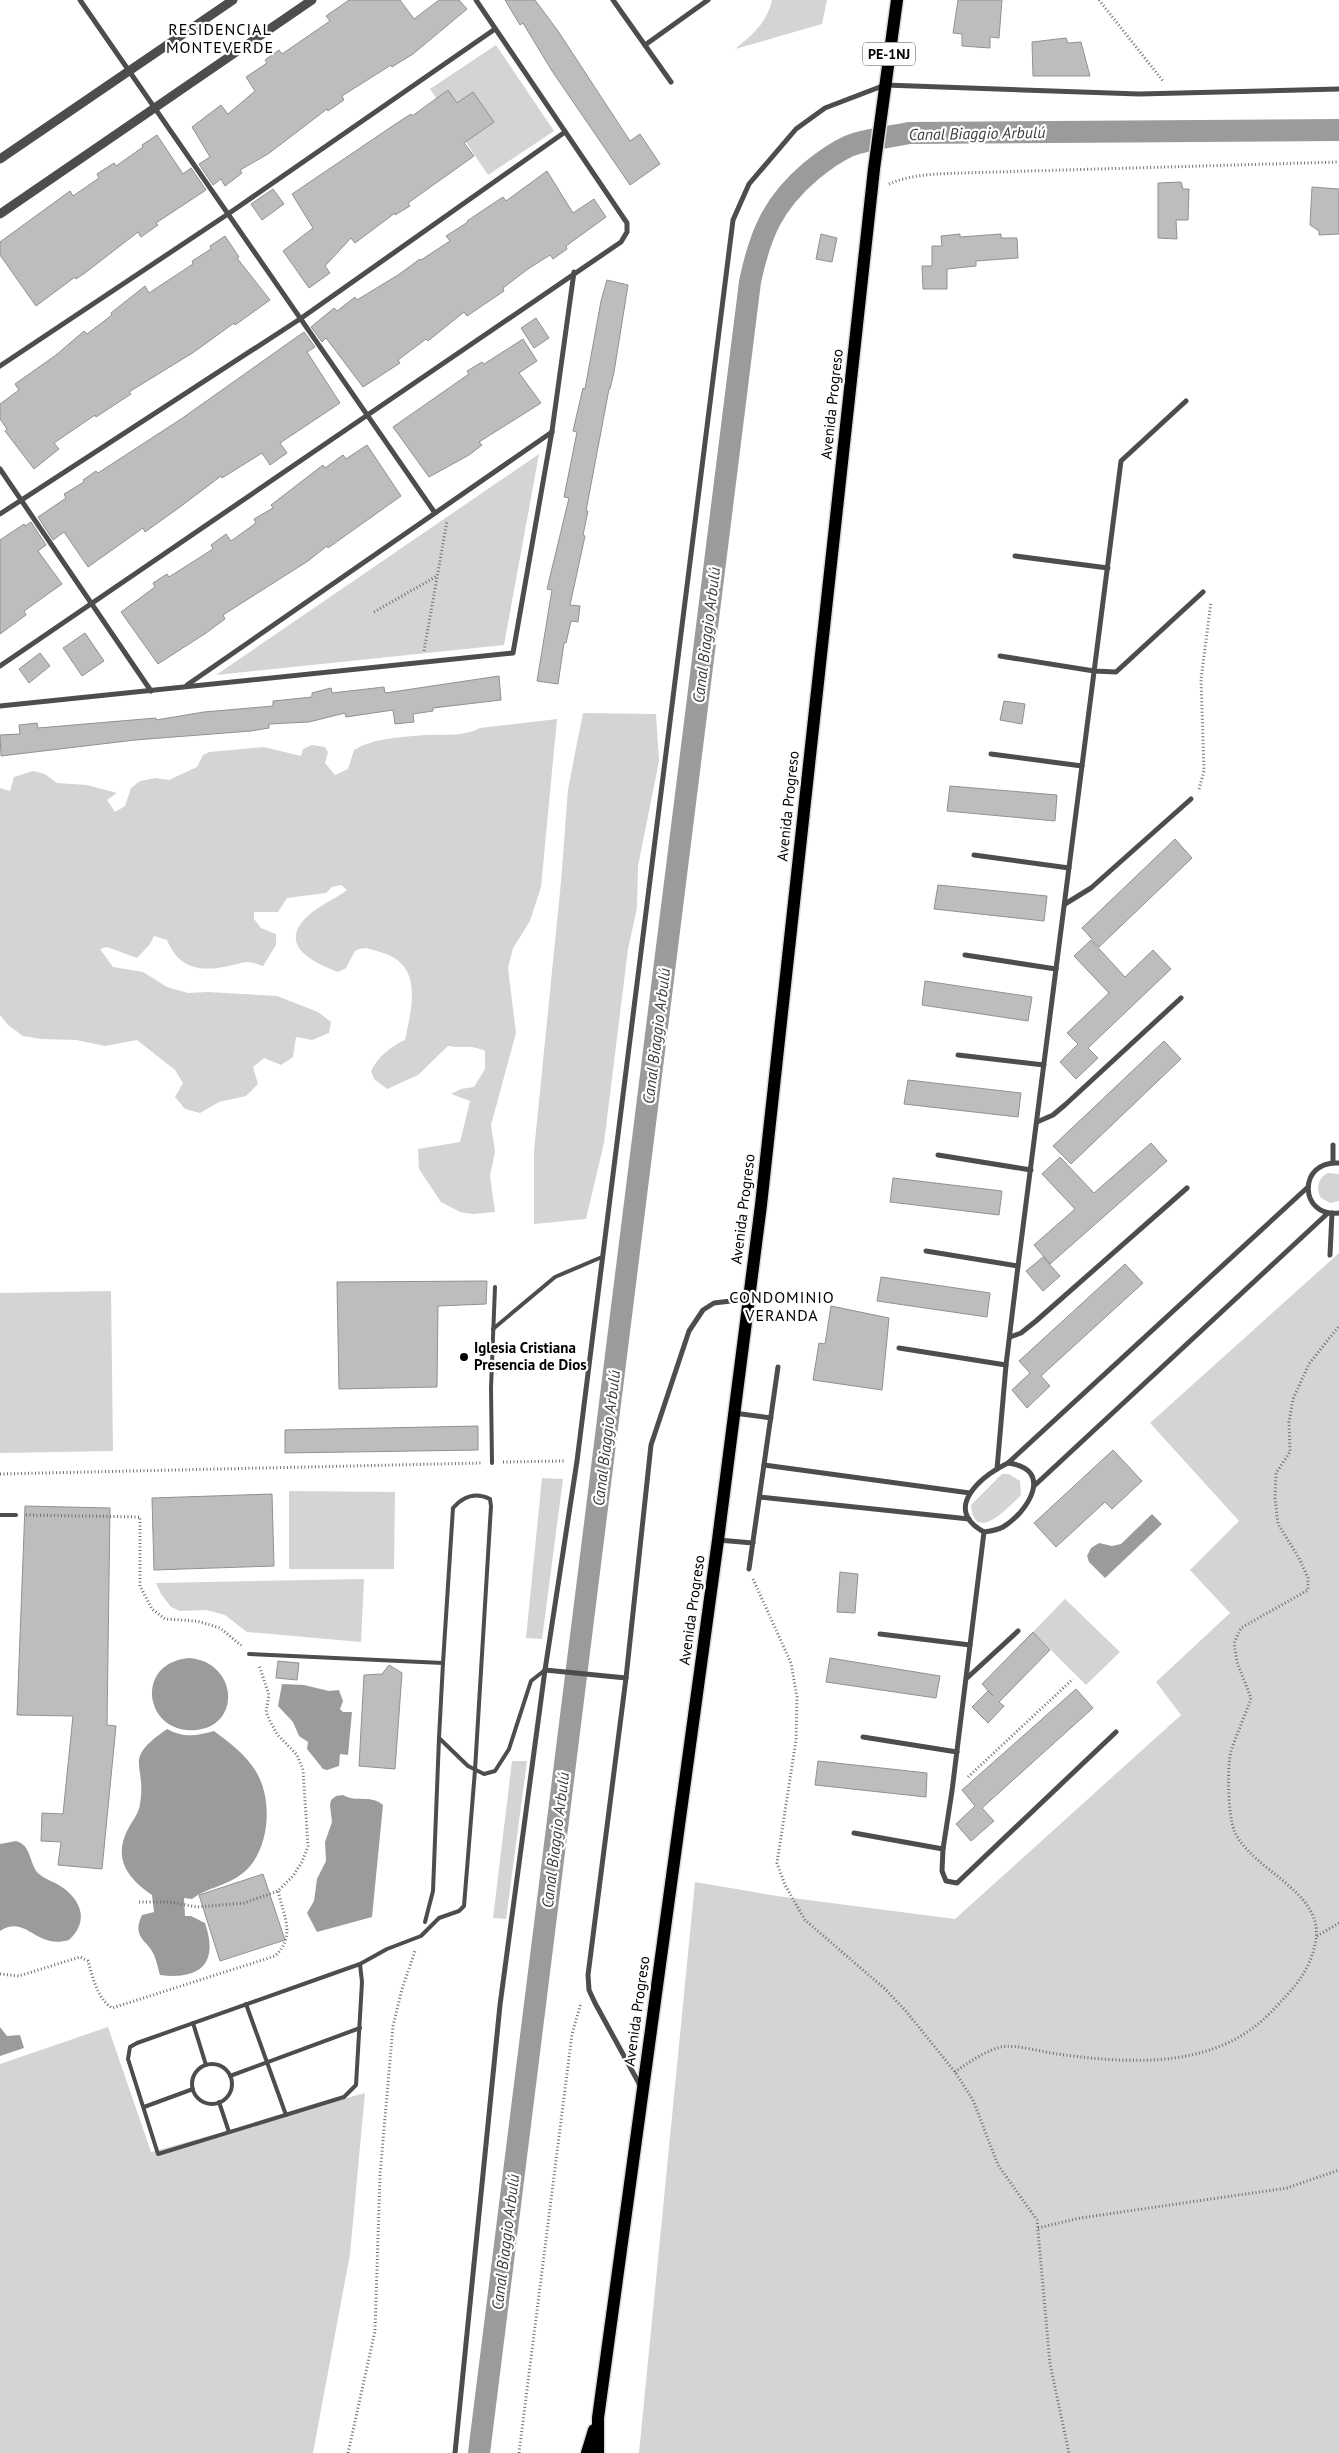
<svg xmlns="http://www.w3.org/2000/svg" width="1339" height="2453" font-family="'PT Sans',sans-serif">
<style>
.green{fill:#d4d4d4}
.water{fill:#9b9b9b}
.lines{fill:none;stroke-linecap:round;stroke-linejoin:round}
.canal{stroke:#9b9b9b;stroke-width:22}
.building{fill:#bdbdbd;stroke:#919191}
.primary-casing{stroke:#dbdbdb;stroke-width:15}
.path{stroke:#6f6f6f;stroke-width:3;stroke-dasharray:1 2.5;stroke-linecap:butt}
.service{stroke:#4d4d4d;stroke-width:4}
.minor{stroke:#4d4d4d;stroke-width:5}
.tertiary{stroke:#4d4d4d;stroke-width:9}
.primary{stroke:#000;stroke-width:12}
.poi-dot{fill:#000;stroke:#fff;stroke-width:2}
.labels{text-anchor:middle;stroke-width:4.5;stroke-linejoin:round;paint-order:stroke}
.shield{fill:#fff;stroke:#4c4c4c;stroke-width:1}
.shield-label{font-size:14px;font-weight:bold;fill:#000}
.street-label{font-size:15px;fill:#000;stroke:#fff}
.poi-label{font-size:15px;font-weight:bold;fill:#000;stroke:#fff;text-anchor:start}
.neighbourhood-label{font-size:16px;letter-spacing:1px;fill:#000;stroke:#fff}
.water-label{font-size:16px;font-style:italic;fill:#3c3c3c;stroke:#fff}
</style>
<rect width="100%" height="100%" fill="#fff"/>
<!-- green -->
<g class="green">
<path d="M 772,0 L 827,0 L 822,24 L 735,49 C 752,35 767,23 772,0 Z"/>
<path d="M 496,45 L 554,131 L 488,175 L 430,89 Z"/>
<path d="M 539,454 L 504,645 L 216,675 Z"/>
<path d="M 583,713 L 656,714 L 659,761 L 638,866 L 637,908 L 628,949 L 604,1143 L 586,1219 L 534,1224 L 534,1151 L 561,882 L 568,789 Z"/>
<path d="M 557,719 L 541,887 L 530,921 L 513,948 L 508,968 L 516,1033 L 491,1125 L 495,1152 L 490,1176 L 495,1212 L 473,1214 L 460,1212 L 441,1202 L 419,1169 L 418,1149 L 460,1142 L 470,1101 L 451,1094 L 461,1089 L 474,1087 L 485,1069 L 485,1051 C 470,1044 463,1049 448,1046 L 418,1075 L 387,1089 L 374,1079 L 371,1071 C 378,1057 391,1046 405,1040 C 412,1006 424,964 380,952 C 369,949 365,946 355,951 L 346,968 L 338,972 C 318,964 281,949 302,922 C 313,908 334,900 347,890 L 341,885 L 332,887 L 326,893 L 287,898 L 278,912 L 254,912 L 254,919 L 261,928 L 276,934 L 276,945 L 263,966 C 259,965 253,962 248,962 C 242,962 235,965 229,966 C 200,972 179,969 167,940 L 154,936 L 150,944 L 137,958 L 107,947 L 100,949 L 113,967 L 143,972 L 167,987 L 188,993 L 208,992 L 277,996 L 318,1012 L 331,1022 L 329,1033 L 312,1040 L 296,1037 L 293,1057 L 281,1065 L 264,1058 L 253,1067 L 258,1084 L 246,1096 L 219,1102 L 200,1113 L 185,1109 L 175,1097 L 183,1083 L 175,1070 L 137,1040 L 105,1046 L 76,1040 L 41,1039 L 23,1036 L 8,1025 L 0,1015 L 0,788 L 10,791 L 14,777 L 33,771 L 45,774 L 57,783 L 87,785 L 117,793 L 107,800 L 115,812 L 125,806 L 131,788 L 140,781 L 156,778 L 169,780 L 197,767 L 203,755 L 209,752 L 264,747 L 301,756 L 303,749 L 312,745 L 325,747 L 328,752 L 325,763 L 335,775 L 348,769 L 354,750 C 373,738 403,737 426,735 C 445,734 462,737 480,728 Z"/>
<path d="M 1328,1173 L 1339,1174 L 1339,1201 L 1330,1203 L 1321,1198 C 1315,1188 1318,1178 1328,1173 Z"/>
<path d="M 1339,1253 L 1339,2453 L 639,2453 L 695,1882 L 777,1896 L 955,1919 L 1181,1715 L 1156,1682 L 1230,1613 L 1190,1570 L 1239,1521 L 1150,1423 Z"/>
<path d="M 111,1291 L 113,1451 L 0,1453 L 0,1293 Z"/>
<path d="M 1002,1474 L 1009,1474 L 1020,1481 L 1021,1495 C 1009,1507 974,1545 971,1505 Z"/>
<path d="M 542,1478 L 563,1479 L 542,1639 L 526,1638 Z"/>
<path d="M 289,1491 L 395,1492 L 394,1569 L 289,1569 Z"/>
<path d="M 364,1579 L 361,1642 L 247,1632 L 225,1615 L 206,1610 L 180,1611 L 171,1607 L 161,1594 L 156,1583 Z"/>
<path d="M 1065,1599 L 1120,1652 L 1086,1685 L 1033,1632 Z"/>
<path d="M 512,1761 L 527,1761 L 506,1919 L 493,1918 Z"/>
<path d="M 108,2027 L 151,2152 L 365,2093 L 350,2254 L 313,2453 L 0,2453 L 0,2064 Z"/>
</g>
<!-- water -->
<g class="water">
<path d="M 1152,1514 L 1162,1524 L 1105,1578 L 1089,1562 L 1087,1556 L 1091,1548 L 1099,1543 L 1112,1546 L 1121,1544 Z"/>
<path d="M 189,1658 C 238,1662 242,1726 196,1730 C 145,1735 133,1663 189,1658 Z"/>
<path d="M 282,1684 L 304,1685 L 329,1691 L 339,1690 L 343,1701 L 340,1709 L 343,1712 L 352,1712 L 348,1755 L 340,1754 L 339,1766 L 327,1770 L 323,1769 L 307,1749 L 308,1742 L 299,1736 L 293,1722 L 278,1706 Z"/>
<path d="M 167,1729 C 184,1738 196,1736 214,1731 C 229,1742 245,1754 255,1770 C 274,1799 270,1851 243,1873 C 228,1886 207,1887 192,1899 L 184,1898 L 185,1916 L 191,1916 L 205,1923 C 219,1964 200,1980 160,1975 C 158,1969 157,1962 154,1955 C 148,1940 131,1938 142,1915 L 154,1912 L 152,1895 C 129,1879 113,1860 127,1831 C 131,1822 139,1814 140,1804 C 147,1762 121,1761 167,1729 Z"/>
<path d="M 343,1795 C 356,1803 371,1794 383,1805 L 372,1917 L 317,1932 L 307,1913 L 314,1901 L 317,1879 L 326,1861 L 325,1842 L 332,1822 L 330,1805 L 331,1800 L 336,1796 Z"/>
<path d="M 16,1841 C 31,1845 29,1861 37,1872 C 41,1877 51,1881 57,1884 C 80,1897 91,1920 69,1940 C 35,1950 27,1914 0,1931 L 0,1844 Z"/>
<path d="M 0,2027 L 7,2036 L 20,2035 L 24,2048 L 0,2056 Z"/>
</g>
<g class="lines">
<!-- canal -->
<path class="canal" d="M 479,2453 L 750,282 C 760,234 773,203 811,171 C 822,162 836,152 849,146 C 867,139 890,137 909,133 L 1339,130"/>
</g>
<!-- building -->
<g class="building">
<path d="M 349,0 L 400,0 L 414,19 L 439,0 L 459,0 L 467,9 L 413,54 L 392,67 L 391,65 L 342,96 L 344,100 L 328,111 L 327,109 L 268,154 L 240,170 L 242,173 L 225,186 L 221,179 L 213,185 L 199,164 L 210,157 L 192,127 L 221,105 L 228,114 L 255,91 L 246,77 L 267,63 L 265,60 L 279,50 L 282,54 L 330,21 L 326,16 Z"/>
<path d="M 505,0 L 535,0 L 558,31 L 630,141 L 640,134 L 660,164 L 630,185 L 552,71 L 523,23 L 520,25 Z"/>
<path d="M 958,0 L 1002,0 L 999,38 L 990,37 L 990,48 L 962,46 L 962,34 L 953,33 Z"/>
<path d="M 1066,38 L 1068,43 L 1081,42 L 1090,76 L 1033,76 L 1032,42 Z"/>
<path d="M 448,90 L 457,103 L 473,92 L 494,122 L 464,143 L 474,156 L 408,203 L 410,206 L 395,215 L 395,213 L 355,243 L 351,238 L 325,266 L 330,273 L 309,288 L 283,251 L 313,228 L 292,194 L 397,123 L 411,114 L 412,116 Z"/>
<path d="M 157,135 L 183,174 L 191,168 L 206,190 L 156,223 L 158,225 L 141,237 L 138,232 L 85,273 L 76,279 L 75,277 L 36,306 L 0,255 L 0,242 L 70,191 L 73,196 L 99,178 L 97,174 L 114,163 L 116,166 L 143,147 L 142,145 Z"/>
<path d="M 547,171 L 573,213 L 594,199 L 606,217 L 566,246 L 567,249 L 553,259 L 550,255 L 528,269 L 503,288 L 504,291 L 467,316 L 464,312 L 428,341 L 426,339 L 398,360 L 400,363 L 363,387 L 326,338 L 322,342 L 311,327 L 334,308 L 337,311 L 355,297 L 357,300 L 398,275 L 420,259 L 421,260 L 450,241 L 446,236 L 468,222 L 467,221 L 503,197 L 506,201 Z"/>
<path d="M 1181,182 L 1183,189 L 1189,189 L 1188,220 L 1176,220 L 1177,239 L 1158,238 L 1158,183 Z"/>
<path d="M 1312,187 L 1339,189 L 1339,234 L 1319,235 L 1319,231 L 1310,225 Z"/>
<path d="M 273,189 L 284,204 L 262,220 L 251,204 Z"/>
<path d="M 821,234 L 837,238 L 832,262 L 816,259 Z"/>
<path d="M 960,234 L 960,237 L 1001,234 L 1001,238 L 1017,238 L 1018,258 L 976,261 L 976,266 L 947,269 L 947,289 L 923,289 L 922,266 L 932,266 L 932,246 L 942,246 L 941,236 Z"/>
<path d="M 225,236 L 239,257 L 237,258 L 270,300 L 235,325 L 234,323 L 194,352 L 129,392 L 131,394 L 96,417 L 95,415 L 54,443 L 59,449 L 34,469 L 5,431 L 7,429 L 0,419 L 0,404 L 19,390 L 15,384 L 56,355 L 84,331 L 87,334 L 112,315 L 111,313 L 145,286 L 149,293 L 193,264 L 192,261 L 211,249 L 210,246 Z"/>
<path d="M 607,280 L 628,285 L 614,372 L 610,389 L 609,389 L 586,511 L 588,511 L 583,535 L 585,536 L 570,605 L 580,606 L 578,622 L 571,621 L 566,643 L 564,643 L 558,684 L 537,681 L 552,590 L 547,589 L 569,498 L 564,497 L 577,432 L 573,431 L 583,388 L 585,389 L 601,301 Z"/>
<path d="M 536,318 L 549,338 L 534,348 L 521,328 Z"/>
<path d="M 304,332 L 315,347 L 307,352 L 340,403 L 280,443 L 287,453 L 270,465 L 262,453 L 222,478 L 221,476 L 180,507 L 145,532 L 143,528 L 88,567 L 64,532 L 53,540 L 38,517 L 66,498 L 64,494 L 84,482 L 83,480 L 96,471 L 98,473 L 181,419 Z"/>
<path d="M 523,339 L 537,361 L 519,373 L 541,403 L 479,442 L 482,445 L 469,455 L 429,477 L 393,427 L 469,374 L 467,371 L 482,362 L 484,364 Z"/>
<path d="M 367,445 L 401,496 L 328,548 L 327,546 L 308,561 L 223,615 L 225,619 L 206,633 L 158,664 L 121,612 L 155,587 L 153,583 L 167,574 L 169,577 L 213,549 L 211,545 L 226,534 L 231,541 L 256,523 L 254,519 L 273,508 L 271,505 L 323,465 L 325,468 L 343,455 L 346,459 Z"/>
<path d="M 31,522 L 46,545 L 38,551 L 62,584 L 24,611 L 26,615 L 0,634 L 0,540 L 24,524 L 25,526 Z"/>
<path d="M 85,633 L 104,661 L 82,676 L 63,648 Z"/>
<path d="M 40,653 L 50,666 L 29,683 L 19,669 Z"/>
<path d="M 499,676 L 501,700 L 433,708 L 433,711 L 413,714 L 414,722 L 395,724 L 393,710 L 346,717 L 345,713 L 309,722 L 269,724 L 269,728 L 251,731 L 135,740 L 1,756 L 0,735 L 20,734 L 19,725 L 37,723 L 38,728 L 156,718 L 156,720 L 204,712 L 273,706 L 273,701 L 312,697 L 312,693 L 331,688 L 332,693 L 384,687 L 385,693 Z"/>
<path d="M 1004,701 L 1025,704 L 1022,724 L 1000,720 Z"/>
<path d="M 950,786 L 1057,795 L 1055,821 L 947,811 Z"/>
<path d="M 1175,839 L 1192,858 L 1099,947 L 1082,928 Z"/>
<path d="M 938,885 L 1047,896 L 1044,921 L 934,909 Z"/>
<path d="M 1091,940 L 1125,977 L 1153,950 L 1171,969 L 1088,1048 L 1098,1058 L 1076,1079 L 1060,1062 L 1078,1044 L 1067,1033 L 1109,993 L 1074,956 Z"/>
<path d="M 925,981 L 1032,997 L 1028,1021 L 922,1005 Z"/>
<path d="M 1164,1041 L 1181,1059 L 1071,1164 L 1053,1146 Z"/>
<path d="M 908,1080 L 1021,1093 L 1018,1117 L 904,1104 Z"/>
<path d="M 1151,1143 L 1167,1161 L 1050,1264 L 1034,1245 L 1075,1209 L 1042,1174 L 1060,1157 L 1094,1193 Z"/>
<path d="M 893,1178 L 1002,1191 L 999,1215 L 890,1202 Z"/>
<path d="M 1043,1257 L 1060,1276 L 1043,1291 L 1026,1271 Z"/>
<path d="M 1125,1264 L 1143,1283 L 1041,1376 L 1050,1386 L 1027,1408 L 1012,1390 L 1030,1373 L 1019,1361 Z"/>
<path d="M 881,1277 L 990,1293 L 987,1317 L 877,1301 Z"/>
<path d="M 487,1281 L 486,1304 L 438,1306 L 437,1387 L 339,1389 L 337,1282 Z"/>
<path d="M 831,1306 L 889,1318 L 882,1390 L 813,1380 L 819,1343 L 825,1344 Z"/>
<path d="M 478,1426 L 478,1450 L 285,1453 L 285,1430 Z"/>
<path d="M 1113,1450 L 1142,1481 L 1112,1509 L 1105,1502 L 1056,1547 L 1034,1523 Z"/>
<path d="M 272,1494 L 274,1566 L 154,1570 L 152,1498 Z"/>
<path d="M 25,1506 L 110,1508 L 107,1725 L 116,1726 L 102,1869 L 58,1865 L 61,1842 L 41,1841 L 42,1813 L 63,1814 L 73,1716 L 17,1715 Z"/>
<path d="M 840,1572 L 858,1574 L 855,1613 L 837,1612 Z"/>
<path d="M 1033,1632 L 1050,1650 L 999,1702 L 1004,1706 L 988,1723 L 972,1707 L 988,1691 L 993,1696 L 982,1684 Z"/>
<path d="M 830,1658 L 940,1676 L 936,1698 L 826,1682 Z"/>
<path d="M 278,1661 L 299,1663 L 297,1680 L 276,1678 Z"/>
<path d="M 389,1665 L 402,1673 L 395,1769 L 359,1766 L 364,1675 L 382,1674 Z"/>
<path d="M 1076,1689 L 1093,1708 L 982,1808 L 994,1821 L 971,1841 L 956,1824 L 975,1806 L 962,1790 Z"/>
<path d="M 818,1761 L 927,1773 L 926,1797 L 815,1785 Z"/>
<path d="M 263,1874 L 285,1940 L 220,1961 L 199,1895 Z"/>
</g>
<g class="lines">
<defs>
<g id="primary">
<path d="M 587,2453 L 594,2430"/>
<path d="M 598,2453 L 598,2418 L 718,1540 L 761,1205 L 874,169 L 897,0"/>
</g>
</defs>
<!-- primary casing -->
<use href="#primary" class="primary-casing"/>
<!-- path -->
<g class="path">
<path d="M 1099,0 L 1163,81"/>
<path d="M 889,184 C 912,174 936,174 961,173 L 1339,162"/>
<path d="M 374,612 L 437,576"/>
<path d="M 424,651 L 447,521"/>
<path d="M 1199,789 L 1204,771 L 1201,679 L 1211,602"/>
<path d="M 503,1462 L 564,1461"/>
<path d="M 0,1474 L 482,1463"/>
<path d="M 26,1515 L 140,1517 L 140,1586 L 152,1609 L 165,1619 L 197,1621 L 220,1628 L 242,1646"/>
<path d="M 753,1579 L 791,1663 L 797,1697 L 796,1740 L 777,1863 L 785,1885 L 805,1920 L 885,1989 L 905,2010 L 955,2072 L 973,2100 L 998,2165 L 1037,2220 L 1050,2364 L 1069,2453"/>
<path d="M 968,1777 L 1073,1679"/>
<path d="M 139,1902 L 170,1902 L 197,1907 L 244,1903 L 278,1891 L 293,1876 L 302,1862 L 308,1846 L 303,1770 L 297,1755 L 277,1734 L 270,1721 L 266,1712 L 269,1695 L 259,1665"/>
<path d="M 1317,1936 L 1339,1923"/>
<path d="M 0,1974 L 19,1976 L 80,1957 L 88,1961 C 93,1978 97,1998 112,2008 L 275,1956 C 296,1936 284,1917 278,1891"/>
<path d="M 955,2072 C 969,2062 985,2051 1001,2047 C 1016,2044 1042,2052 1057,2054 C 1132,2064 1217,2070 1273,2010 C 1293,1989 1308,1974 1315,1945 C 1328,1891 1250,1871 1234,1830 C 1228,1816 1227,1766 1231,1751 C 1237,1733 1245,1716 1251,1698 L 1237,1662 L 1234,1643 L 1241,1628 L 1308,1590 L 1308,1578 L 1299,1558 L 1278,1524 L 1275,1498 L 1276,1473 L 1290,1452 L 1289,1422 L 1293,1399 L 1309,1364 L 1339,1326"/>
<path d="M 1038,2228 L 1080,2218 L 1287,2188 L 1339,2170"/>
<path d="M 348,2453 L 375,2331 L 380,2175 L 393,2026 L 402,1989 L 415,1951"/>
<path d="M 519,2453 L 572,2034 L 581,2003"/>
</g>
<!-- service -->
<g class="service">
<path d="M 493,1329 L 555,1277 L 602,1257"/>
<path d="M 492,1463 L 491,1388 L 495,1287"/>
<path d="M 0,1515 L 16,1515"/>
<path d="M 249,1654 L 443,1663 L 439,1738 L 468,1766 L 484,1774 L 495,1771 L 509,1749 L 531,1681 L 545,1670"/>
<path d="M 425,1922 L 433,1891 L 439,1738"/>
<path d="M 360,1964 L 387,1949 L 421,1936 L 439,1918 L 459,1911 L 464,1906 L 475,1770 L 491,1506 L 490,1499 C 476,1492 463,1496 453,1508 L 443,1663"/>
<path d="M 360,1964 L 362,1982 L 356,2085 L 344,2097 L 158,2154 L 128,2059 L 130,2047 L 137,2043 Z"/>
<path d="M 246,2004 L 286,2115"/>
<path d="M 193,2023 L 206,2065"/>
<circle cx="212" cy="2084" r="20"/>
<path d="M 230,2076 L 360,2028"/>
<path d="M 219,2102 L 229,2132"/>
<path d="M 144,2107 L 193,2089"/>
</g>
<!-- minor -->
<g class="minor">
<path d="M 80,0 L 435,513"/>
<path d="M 613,0 L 671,82"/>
<path d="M 645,45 L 708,0"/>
<path d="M 0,366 L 228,214 L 495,29"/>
<path d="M 0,469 L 151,691"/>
<path d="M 0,514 L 300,319 L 565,132"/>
<path d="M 1015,556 L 1108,568"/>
<path d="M 1000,656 L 1094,671 L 1116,672 L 1203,592"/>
<path d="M 0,666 L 621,242 L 627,232 L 627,223 L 476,0"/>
<path d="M 187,685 L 552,432"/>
<path d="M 0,706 L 513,653 L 552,431 L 574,272"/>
<path d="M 991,754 L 1082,766"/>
<path d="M 974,855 L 1069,868"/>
<path d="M 1065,904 L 1091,888 L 1191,799"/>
<path d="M 965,955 L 1056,969"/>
<path d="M 958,1055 L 1044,1065"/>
<path d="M 1037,1122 L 1053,1115 L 1066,1104 L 1181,998"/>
<path d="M 1333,1145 L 1333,1162"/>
<path d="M 938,1155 L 1031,1170"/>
<path d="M 1339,1163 C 1297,1160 1299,1218 1339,1213"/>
<path d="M 926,1251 L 1018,1266"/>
<path d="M 1330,1255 L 1332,1213"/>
<path d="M 1010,1337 L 1021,1333 L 1036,1321 L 1187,1188"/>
<path d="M 899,1348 L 1006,1365"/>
<path d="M 734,1413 L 771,1418"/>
<path d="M 1008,1463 L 1308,1187"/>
<path d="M 1008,1463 C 1055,1469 1028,1512 1003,1527 C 998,1530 991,1531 984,1532 C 942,1509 980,1477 1008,1463 Z"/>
<path d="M 764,1465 L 970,1493"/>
<path d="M 997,1469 L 1006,1365 L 1018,1266 L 1121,461 L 1186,401"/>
<path d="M 1034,1486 L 1328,1213"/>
<path d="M 760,1497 L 969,1519"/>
<path d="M 984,1532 L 952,1791 L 943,1849 L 942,1871 L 946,1881 L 957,1883 L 1116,1732"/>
<path d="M 718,1540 L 753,1543"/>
<path d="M 749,1569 L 778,1367"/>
<path d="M 880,1634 L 970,1645"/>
<path d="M 545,1670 L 626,1678"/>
<path d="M 967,1678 L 1018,1631"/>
<path d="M 863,1737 L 957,1752"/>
<path d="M 854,1833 L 943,1849"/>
<path d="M 641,2087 L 595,2003 L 589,1990 L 588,1975 L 626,1678 L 651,1445 L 689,1331 L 703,1310 L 714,1303 L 748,1299"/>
<path d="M 455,2453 L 500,2005 L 545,1670 L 577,1461 L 733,220 L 749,184 L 796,129 L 825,108 L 885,85 L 1139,94 L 1339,89"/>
</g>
<!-- tertiary -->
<g class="tertiary">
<path d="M 0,159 L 233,0"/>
<path d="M 0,214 L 312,0"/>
</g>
<!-- primary -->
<use href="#primary" class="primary"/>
</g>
<!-- markers -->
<circle class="poi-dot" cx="464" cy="1357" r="5"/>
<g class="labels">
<!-- shield labels -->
<rect class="shield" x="863" y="42.5" width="52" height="23" rx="4"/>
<g class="shield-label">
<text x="889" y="59">PE-1NJ</text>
</g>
<!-- street labels -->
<g class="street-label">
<text transform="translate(832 404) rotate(-84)" y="5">Avenida Progreso</text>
<text transform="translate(788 806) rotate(-84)" y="5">Avenida Progreso</text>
<text transform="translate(743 1209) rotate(-83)" y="5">Avenida Progreso</text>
<text transform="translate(692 1610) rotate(-82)" y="5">Avenida Progreso</text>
<text transform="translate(637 2011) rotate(-82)" y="5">Avenida Progreso</text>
</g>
<!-- poi labels -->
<g class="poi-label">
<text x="474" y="1353">Iglesia Cristiana<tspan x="474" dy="17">Presencia de Dios</tspan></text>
</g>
<!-- neighbourhood labels -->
<g class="neighbourhood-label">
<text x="220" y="35">RESIDENCIAL<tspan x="220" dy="18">MONTEVERDE</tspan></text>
<text x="782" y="1303">CONDOMINIO<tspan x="782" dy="18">VERANDA</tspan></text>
</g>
<!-- water labels -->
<g class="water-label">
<text transform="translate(977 133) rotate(-1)" y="6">Canal Biaggio Arbulú</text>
<text transform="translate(706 635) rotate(-83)" y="6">Canal Biaggio Arbulú</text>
<text transform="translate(656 1036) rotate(-83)" y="6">Canal Biaggio Arbulú</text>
<text transform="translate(606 1438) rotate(-83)" y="6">Canal Biaggio Arbulú</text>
<text transform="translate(555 1840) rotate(-83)" y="6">Canal Biaggio Arbulú</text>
<text transform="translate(505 2242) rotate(-83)" y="6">Canal Biaggio Arbulú</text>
</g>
</g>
</svg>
